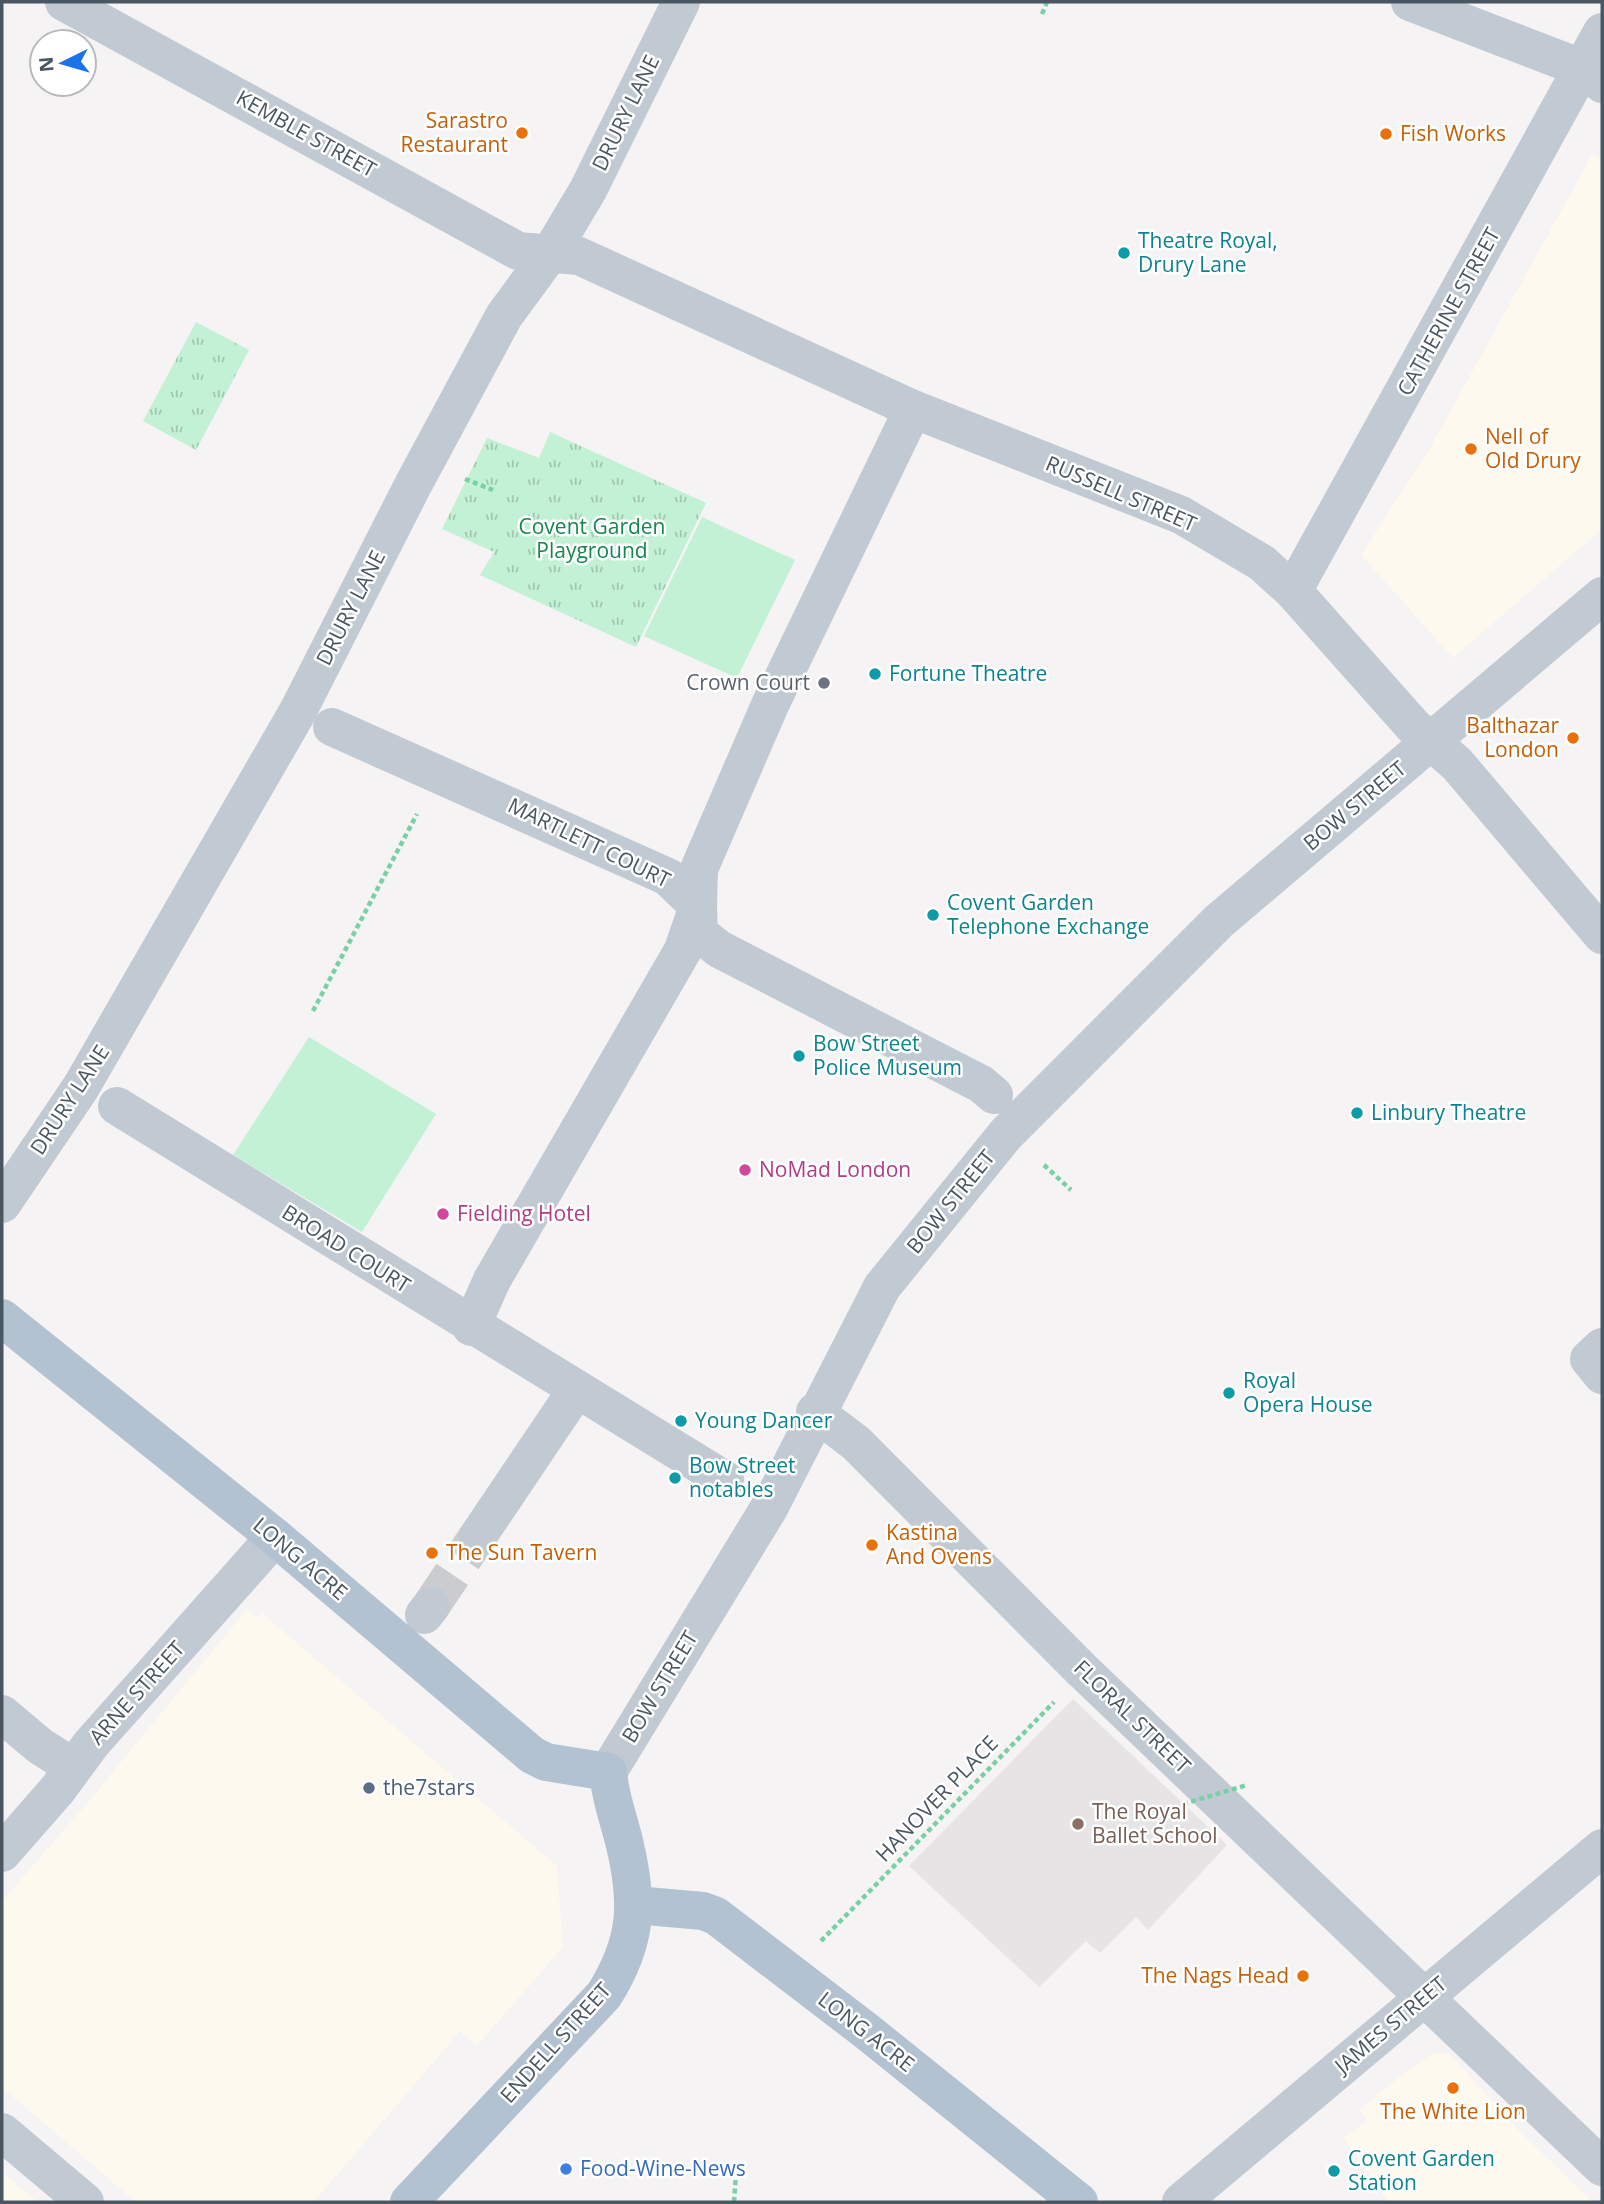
<svg xmlns="http://www.w3.org/2000/svg" width="1604" height="2204" font-family="'Open Sans',sans-serif">
<style>
.commercial{fill:#fdf9ef}
.education{fill:#e6e4e5}
.grass{fill:url(#grass-tufts)}
.garden{fill:#c3f1d5}
.lines{fill:none;stroke-linecap:round;stroke-linejoin:round}
.minor-tunnel{stroke:#caccce;stroke-width:38;stroke-dasharray:38 19;stroke-linecap:butt}
.path{stroke:#7ad0a6;stroke-width:4.5;stroke-dasharray:5 3.5;stroke-linecap:butt}
.minor{stroke:#c1cad2;stroke-width:38}
.major{stroke:#b3c2d1;stroke-width:38}
.path-bridge{stroke:#7ad0a6;stroke-width:4.5;stroke-dasharray:5 3.5;stroke-linecap:butt}
.food-dot{fill:#e8710a;stroke:#fff;stroke-width:2.5}
.culture-dot{fill:#0f9aa8;stroke:#fff;stroke-width:2.5}
.worship-dot{fill:#6b7280;stroke:#fff;stroke-width:2.5}
.hotel-dot{fill:#d1479c;stroke:#fff;stroke-width:2.5}
.service-dot{fill:#5c6f8a;stroke:#fff;stroke-width:2.5}
.education-dot{fill:#8d6e63;stroke:#fff;stroke-width:2.5}
.shop-dot{fill:#3f7fe0;stroke:#fff;stroke-width:2.5}
.labels{text-anchor:middle;stroke-width:5;stroke-linejoin:round;paint-order:stroke}
.street-label{font-size:21px;fill:#4a5661;stroke:#fff}
.food-label{font-size:21px;fill:#c56008;stroke:#fff;text-anchor:start}
.culture-label{font-size:21px;fill:#0d838f;stroke:#fff;text-anchor:start}
.park-label{font-size:21px;fill:#17864f;stroke:#fff}
.worship-label{font-size:21px;fill:#5b616d;stroke:#fff;text-anchor:end}
.hotel-label{font-size:21px;fill:#b23c85;stroke:#fff;text-anchor:start}
.service-label{font-size:21px;fill:#4e5e75;stroke:#fff;text-anchor:start}
.education-label{font-size:21px;fill:#785e54;stroke:#fff;text-anchor:start}
.shop-label{font-size:21px;fill:#366cbe;stroke:#fff;text-anchor:start}
</style>
<defs>
<pattern id="grass-tufts" width="24" height="20" patternUnits="userSpaceOnUse" patternTransform="scale(1.75)"><rect width="24" height="20" fill="#c3f1d5"/><path d="M3 7l-1-3M5 7V3M7 7l1-3M15 17l-1-3M17 17v-4M19 17l1-3" fill="none" stroke="#a0c6b0"/></pattern>
</defs>
<rect width="100%" height="100%" fill="#f5f3f3"/>
<!-- commercial -->
<g class="commercial">
<path d="M 1592,155 L 1602,160 L 1602,529 L 1453,658 L 1361,555 L 1430,448 Z"/>
<path d="M 247,1609 L 258,1618 L 262,1613 L 557,1866 L 563,1947 L 477,2046 L 460,2031 L 314,2202 L 136,2202 L 2,2087 L 2,1901 L 83,1808 Z"/>
<path d="M 1434,2053 L 1450,2054 L 1520,2132 L 1593,2202 L 1389,2202 L 1343,2138 L 1367,2121 L 1359,2110 L 1409,2069 Z"/>
<path d="M 2,2172 L 38,2202 L 2,2202 Z"/>
</g>
<!-- education -->
<path class="education" d="M 1073,1699 L 1227,1845 L 1148,1930 L 1136,1917 L 1100,1953 L 1086,1941 L 1039,1987 L 909,1866 Z"/>
<!-- grass -->
<g class="grass">
<path d="M 196,322 L 249,350 L 196,450 L 143,421 Z"/>
<path d="M 550,432 L 706,503 L 636,647 L 480,575 L 494,552 L 442,529 L 487,438 L 539,458 Z"/>
</g>
<!-- garden -->
<g class="garden">
<path d="M 702,517 L 795,560 L 737,678 L 644,636 Z"/>
<path d="M 309,1037 L 436,1114 L 362,1232 L 233,1155 Z"/>
</g>
<g class="lines">
<!-- minor-tunnel -->
<path class="minor-tunnel" d="M 431,1606 L 478,1536"/>
<!-- path -->
<g class="path">
<path d="M 1042,14 L 1047,2"/>
<path d="M 465,479 L 493,490"/>
<path d="M 313,1011 L 417,814"/>
<path d="M 1044,1165 L 1071,1190"/>
<path d="M 821,1941 L 1054,1702"/>
<path d="M 734,2202 L 736,2175"/>
</g>
<!-- minor -->
<g class="minor">
<path d="M 64,2 L 518,251 L 579,256 L 913,409 L 1181,515 L 1262,563 L 1293,591 L 1414,727 L 1457,764 L 1602,935"/>
<path d="M 1410,2 L 1584,69 L 1602,84"/>
<path d="M 1293,591 L 1602,32"/>
<path d="M 332,727 L 668,877 L 698,906 L 699,933 L 719,949 L 981,1084 L 994,1095"/>
<path d="M 117,1106 L 725,1480"/>
<path d="M 2,1204 L 81,1087 L 298,711 L 413,485 L 504,316 L 551,252 L 588,190 L 681,2"/>
<path d="M 471,1327 L 492,1280 L 683,950 L 698,906 L 699,869 L 770,705 L 913,409"/>
<path d="M 1602,1347 L 1589,1359 L 1602,1375"/>
<path d="M 815,1412 L 856,1443 L 1082,1670 L 1602,2167"/>
<path d="M 478,1536 L 577,1389"/>
<path d="M 424,1615 L 431,1606"/>
<path d="M 2,1714 L 40,1746 L 73,1767"/>
<path d="M 608,1772 L 769,1508 L 882,1287 L 1006,1134 L 1219,921 L 1602,596"/>
<path d="M 2,1853 L 58,1789 L 91,1744 L 275,1537"/>
<path d="M 2,2132 L 85,2202"/>
<path d="M 1181,2202 L 1602,1848"/>
</g>
<!-- major -->
<g class="major">
<path d="M 2,1318 L 275,1537 L 532,1755 L 546,1762 L 608,1772 C 610,1797 618,1817 624,1841 C 639,1902 638,1941 604,1995 L 409,2202"/>
<path d="M 635,1905 L 703,1911 L 716,1916 L 865,2030 L 1079,2202"/>
</g>
<!-- path-bridge -->
<path class="path-bridge" d="M 1183,1804 L 1247,1785"/>
</g>
<!-- markers -->
<g class="food-dot">
<circle cx="522" cy="133" r="7"/>
<circle cx="1386" cy="134" r="7"/>
<circle cx="1471" cy="449" r="7"/>
<circle cx="1573" cy="738" r="7"/>
<circle cx="872" cy="1545" r="7"/>
<circle cx="432" cy="1553" r="7"/>
<circle cx="1303" cy="1976" r="7"/>
<circle cx="1453" cy="2088" r="7"/>
</g>
<g class="culture-dot">
<circle cx="1124" cy="253" r="7"/>
<circle cx="875" cy="674" r="7"/>
<circle cx="933" cy="915" r="7"/>
<circle cx="799" cy="1056" r="7"/>
<circle cx="1357" cy="1113" r="7"/>
<circle cx="1229" cy="1393" r="7"/>
<circle cx="681" cy="1421" r="7"/>
<circle cx="675" cy="1478" r="7"/>
<circle cx="1334" cy="2171" r="7"/>
</g>
<circle class="worship-dot" cx="824" cy="683" r="7"/>
<g class="hotel-dot">
<circle cx="745" cy="1170" r="7"/>
<circle cx="443" cy="1214" r="7"/>
</g>
<circle class="service-dot" cx="369" cy="1788" r="7"/>
<circle class="education-dot" cx="1078" cy="1824" r="7"/>
<circle class="shop-dot" cx="566" cy="2169" r="7"/>
<g class="labels">
<!-- street labels -->
<g class="street-label">
<text transform="translate(626 113) rotate(-64)" y="7">DRURY LANE</text>
<text transform="translate(306 134) rotate(29)" y="7">KEMBLE STREET</text>
<text transform="translate(1449 312) rotate(-61)" y="7">CATHERINE STREET</text>
<text transform="translate(1121 494) rotate(23)" y="7">RUSSELL STREET</text>
<text transform="translate(351 608) rotate(-63)" y="7">DRURY LANE</text>
<text transform="translate(1355 806) rotate(-40)" y="7">BOW STREET</text>
<text transform="translate(589 843) rotate(26)" y="7">MARTLETT COURT</text>
<text transform="translate(70 1100) rotate(-57)" y="7">DRURY LANE</text>
<text transform="translate(951 1202) rotate(-51)" y="7">BOW STREET</text>
<text transform="translate(346 1249) rotate(32)" y="7">BROAD COURT</text>
<text transform="translate(300 1559) rotate(40)" y="7">LONG ACRE</text>
<text transform="translate(660 1687) rotate(-59)" y="7">BOW STREET</text>
<text transform="translate(137 1693) rotate(-48)" y="7">ARNE STREET</text>
<text transform="translate(1132 1717) rotate(44)" y="7">FLORAL STREET</text>
<text transform="translate(937 1799) rotate(-46)" y="7">HANOVER PLACE</text>
<text transform="translate(1391 2025) rotate(-40)" y="7">JAMES STREET</text>
<text transform="translate(866 2032) rotate(38)" y="7">LONG ACRE</text>
<text transform="translate(556 2043) rotate(-48)" y="7">ENDELL STREET</text>
</g>
<!-- food labels -->
<g class="food-label">
<text x="508" y="128" text-anchor="end">Sarastro<tspan x="508" dy="24">Restaurant</tspan></text>
<text x="1400" y="141">Fish Works</text>
<text x="1485" y="444">Nell of<tspan x="1485" dy="24">Old Drury</tspan></text>
<text x="1559" y="733" text-anchor="end">Balthazar<tspan x="1559" dy="24">London</tspan></text>
<text x="886" y="1540">Kastina<tspan x="886" dy="24">And Ovens</tspan></text>
<text x="446" y="1560">The Sun Tavern</text>
<text x="1289" y="1983" text-anchor="end">The Nags Head</text>
<text x="1453" y="2119" text-anchor="middle">The White Lion</text>
</g>
<!-- culture labels -->
<g class="culture-label">
<text x="1138" y="248">Theatre Royal,<tspan x="1138" dy="24">Drury Lane</tspan></text>
<text x="889" y="681">Fortune Theatre</text>
<text x="947" y="910">Covent Garden<tspan x="947" dy="24">Telephone Exchange</tspan></text>
<text x="813" y="1051">Bow Street<tspan x="813" dy="24">Police Museum</tspan></text>
<text x="1371" y="1120">Linbury Theatre</text>
<text x="1243" y="1388">Royal<tspan x="1243" dy="24">Opera House</tspan></text>
<text x="695" y="1428">Young Dancer</text>
<text x="689" y="1473">Bow Street<tspan x="689" dy="24">notables</tspan></text>
<text x="1348" y="2166">Covent Garden<tspan x="1348" dy="24">Station</tspan></text>
</g>
<!-- park labels -->
<g class="park-label">
<text x="592" y="534">Covent Garden<tspan x="592" dy="24">Playground</tspan></text>
</g>
<!-- worship labels -->
<g class="worship-label">
<text x="810" y="690">Crown Court</text>
</g>
<!-- hotel labels -->
<g class="hotel-label">
<text x="759" y="1177">NoMad London</text>
<text x="457" y="1221">Fielding Hotel</text>
</g>
<!-- service labels -->
<g class="service-label">
<text x="383" y="1795">the7stars</text>
</g>
<!-- education labels -->
<g class="education-label">
<text x="1092" y="1819">The Royal<tspan x="1092" dy="24">Ballet School</tspan></text>
</g>
<!-- shop labels -->
<g class="shop-label">
<text x="580" y="2176">Food-Wine-News</text>
</g>
</g>
<!-- border -->
<rect width="1604" height="2204" fill="none" stroke="#4a5661" stroke-width="7"/>
<!-- north arrow -->
<g transform="translate(63 63) rotate(265)"><circle r="33" fill="#ffffff" stroke="#b7bbc0" stroke-width="2"/>
<path d="M0-5L12 26L0 18L-12 26Z" fill="#1a73e8"/>
<text y="-10" font-size="19" font-weight="bold" text-anchor="middle" fill="#4a5661">N</text>
</g>
</svg>
